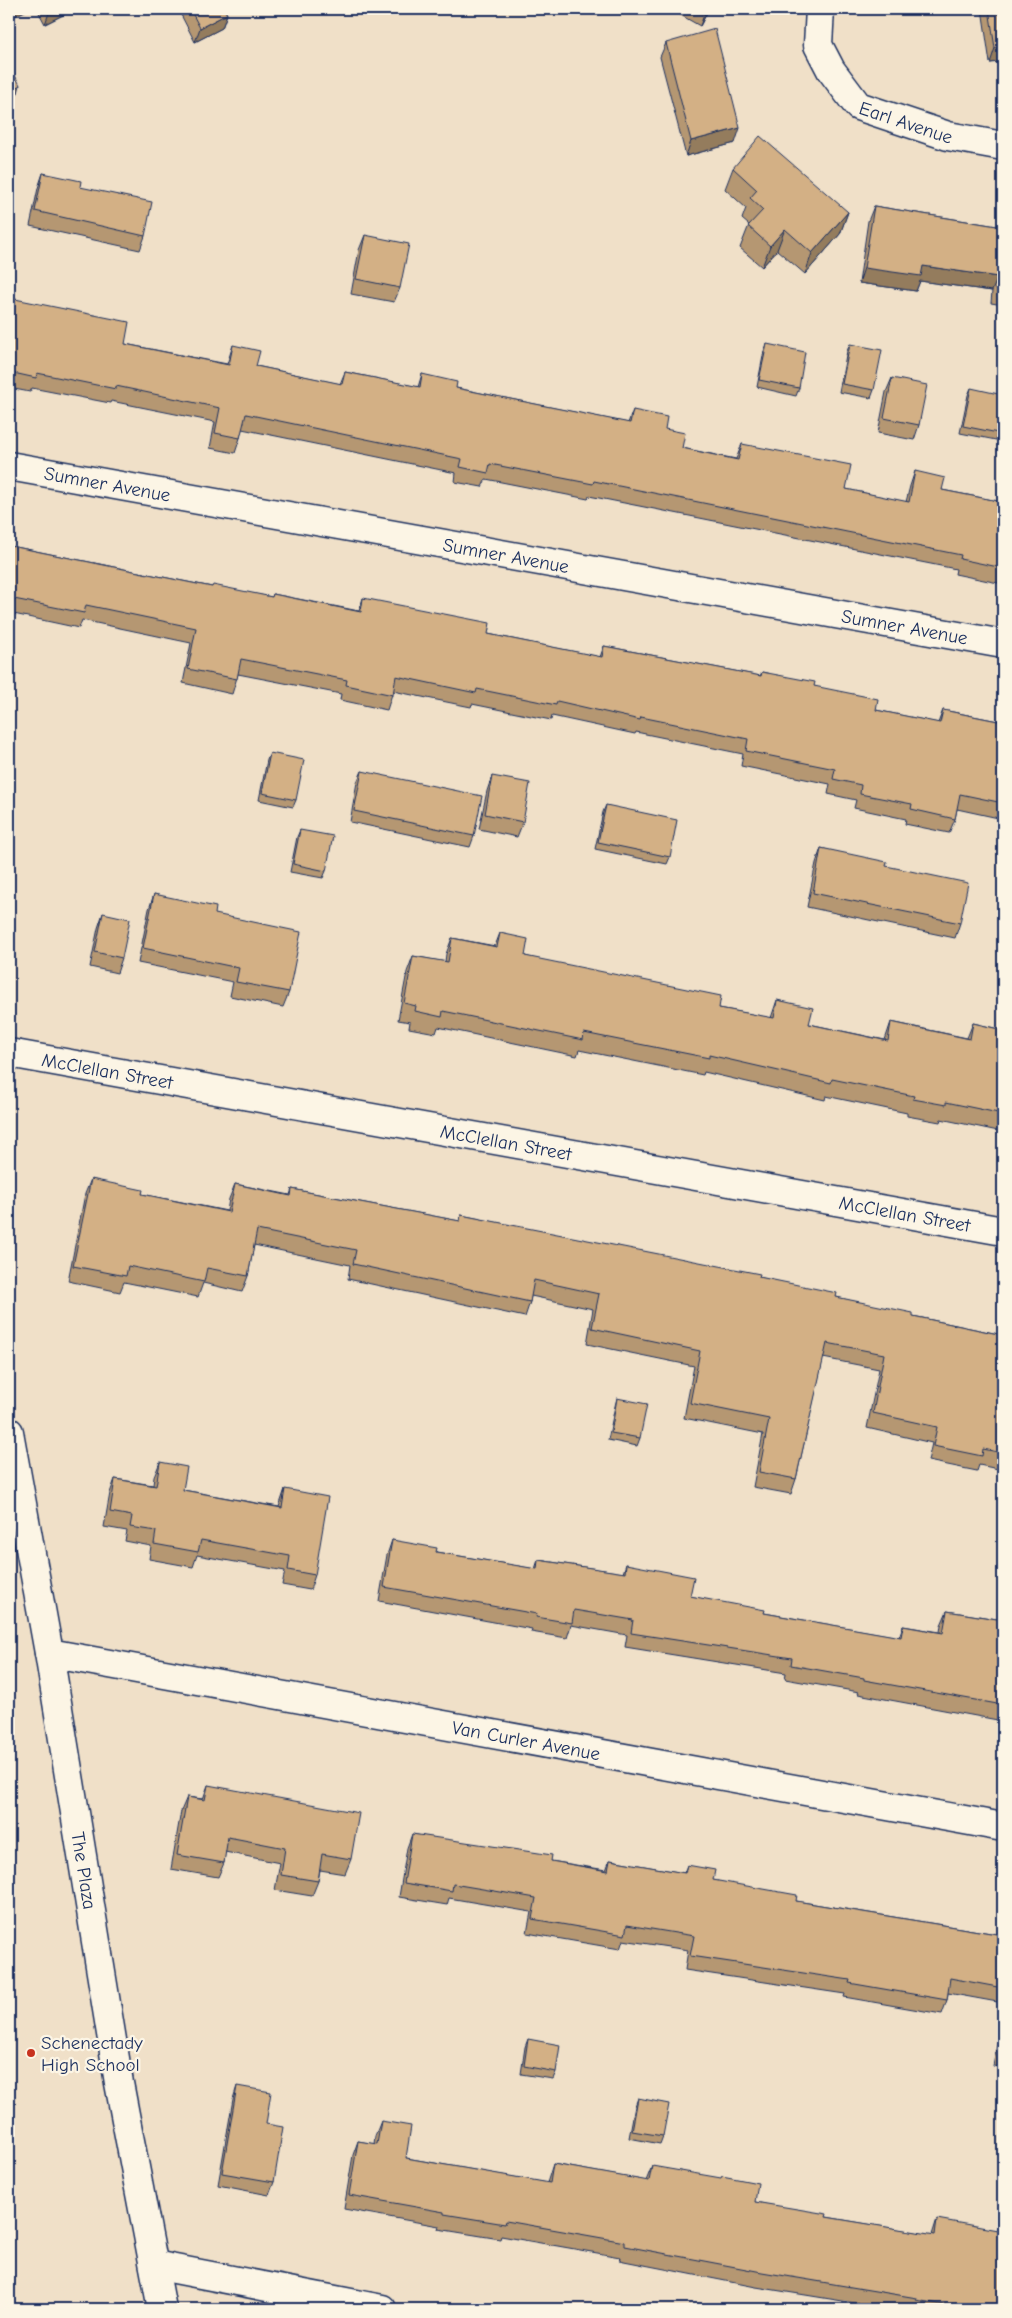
<svg xmlns="http://www.w3.org/2000/svg" width="1012" height="2318" font-family="'Comic Neue',sans-serif">
<style>
.lines{fill:none;stroke-linecap:round;stroke-linejoin:round}
.minor-casing{stroke:#1b2f5e;stroke-width:31}
.minor{stroke:#fcf5e5;stroke-width:28}
.wall{fill:#b59772;stroke:#1b2f5e}
.shaded-wall{fill:#947b5d;stroke:#1b2f5e}
.building{fill:#d3b085;stroke:#1b2f5e}
.poi-dot{fill:#c8321e;stroke:#fcf5e5;stroke-width:2}
.labels{text-anchor:middle;stroke-width:4.5;stroke-linejoin:round;paint-order:stroke}
.street-label{font-size:19px;fill:#1b2f5e;stroke:#fcf5e5}
.poi-label{font-size:19px;fill:#1b2f5e;stroke:#fcf5e5;text-anchor:start}
</style>
<rect width="100%" height="100%" fill="#f0e0c8"/>
<filter id="ink" filterUnits="userSpaceOnUse"><feTurbulence type="fractalNoise" baseFrequency=".02" numOctaves="2"/><feDisplacementMap in="SourceGraphic" scale="10" xChannelSelector="R" yChannelSelector="G"/><feConvolveMatrix kernelMatrix="1 2 1 2 8 2 1 2 1" color-interpolation-filters="sRGB"/></filter>
<g filter="url(#ink)">
<g class="lines">
<defs>
<g id="minor">
<path id="s1" d="M 820,9 L 818,45 L 831,70 L 858,106 L 948,136 L 1003,146"/>
<path id="s2" d="M 9,466 L 1003,644"/>
<path id="s3" d="M 9,1053 L 1003,1231"/>
<path id="s4" d="M 9,1432 L 49,1653 L 119,2083 L 162,2309"/>
<path id="s5" d="M 49,1653 L 1003,1827"/>
<path d="M 154,2265 L 382,2309"/>
</g>
</defs>
<!-- minor casing -->
<use href="#minor" class="minor-casing"/>
<!-- minor -->
<use href="#minor" class="minor"/>
</g>
<!-- wall -->
<g class="wall">
<path d="M 37,9 L 75,9 L 45,24 Z"/>
<path d="M 178,9 L 224,9 L 227,14 L 222,28 L 195,42 Z"/>
<path d="M 670,9 L 709,9 L 700,26 Z"/>
<path d="M 982,9 L 1003,9 L 1003,85 L 999,62 L 990,63 Z"/>
<path d="M 666,43 L 735,143 L 686,156 L 660,57 Z"/>
<path d="M 733,168 L 848,212 L 840,234 L 805,274 L 777,250 L 762,267 L 740,248 L 749,225 L 742,219 L 746,208 L 725,189 Z"/>
<path d="M 43,173 L 80,187 L 145,236 L 140,250 L 30,226 L 38,188 Z"/>
<path d="M 874,206 L 1003,227 L 1003,305 L 991,303 L 992,291 L 920,281 L 916,291 L 859,283 L 868,221 Z"/>
<path d="M 365,235 L 400,288 L 394,302 L 351,294 L 359,250 Z"/>
<path d="M 15,299 L 125,344 L 227,364 L 233,345 L 256,366 L 340,384 L 345,372 L 418,387 L 422,374 L 456,388 L 628,423 L 633,410 L 665,429 L 682,448 L 736,459 L 742,444 L 846,489 L 906,502 L 910,486 L 915,471 L 942,490 L 1003,502 L 1003,584 L 955,574 L 956,569 L 589,496 L 588,499 L 486,479 L 482,487 L 455,482 L 456,473 L 242,429 L 240,438 L 235,453 L 210,448 L 215,422 L 111,401 L 110,403 L 32,388 L 30,392 L 9,388 L 9,316 Z"/>
<path d="M 767,344 L 799,388 L 796,396 L 757,387 L 764,351 Z"/>
<path d="M 850,344 L 874,390 L 871,398 L 839,392 L 847,351 Z"/>
<path d="M 892,378 L 919,425 L 914,440 L 878,433 L 886,392 Z"/>
<path d="M 971,388 L 998,433 L 996,440 L 960,433 L 968,395 Z"/>
<path d="M 9,539 L 11,546 L 212,587 L 272,597 L 273,594 L 359,611 L 363,598 L 488,634 L 600,657 L 604,646 L 760,676 L 762,672 L 814,686 L 876,710 L 938,723 L 943,710 L 1003,722 L 1003,819 L 957,809 L 955,819 L 949,833 L 905,824 L 906,819 L 854,808 L 856,800 L 828,794 L 830,784 L 741,766 L 743,754 L 636,732 L 635,734 L 552,716 L 551,720 L 472,704 L 471,707 L 393,691 L 387,710 L 340,700 L 341,694 L 238,674 L 232,694 L 183,683 L 191,643 L 82,620 L 79,628 L 9,613 Z"/>
<path d="M 270,753 L 296,800 L 293,807 L 259,800 L 267,760 Z"/>
<path d="M 362,771 L 474,836 L 470,847 L 350,822 L 357,782 Z"/>
<path d="M 492,776 L 523,822 L 517,837 L 479,829 L 487,791 Z"/>
<path d="M 606,805 L 670,857 L 667,864 L 595,849 L 603,812 Z"/>
<path d="M 300,830 L 326,871 L 323,878 L 290,872 L 297,837 Z"/>
<path d="M 821,848 L 886,866 L 960,923 L 955,938 L 807,907 L 816,863 Z"/>
<path d="M 154,894 L 215,914 L 289,992 L 283,1007 L 230,996 L 233,982 L 138,963 L 149,909 Z"/>
<path d="M 103,913 L 122,958 L 117,973 L 90,967 L 98,928 Z"/>
<path d="M 500,933 L 525,956 L 719,1008 L 771,1018 L 777,1000 L 809,1024 L 885,1040 L 891,1022 L 967,1038 L 973,1023 L 1003,1030 L 1003,1132 L 941,1119 L 940,1122 L 907,1116 L 907,1113 L 826,1096 L 825,1100 L 704,1072 L 703,1075 L 579,1050 L 577,1056 L 438,1027 L 436,1033 L 409,1028 L 410,1022 L 398,1020 L 407,972 L 413,956 L 445,962 L 446,954 L 452,938 L 495,946 Z"/>
<path d="M 91,1179 L 142,1194 L 227,1211 L 229,1199 L 235,1184 L 290,1195 L 292,1189 L 459,1221 L 461,1215 L 759,1277 L 836,1297 L 913,1316 L 1003,1335 L 1003,1470 L 979,1465 L 977,1471 L 928,1461 L 932,1443 L 867,1428 L 879,1369 L 823,1358 L 796,1479 L 791,1494 L 753,1487 L 763,1434 L 684,1418 L 694,1366 L 587,1344 L 593,1309 L 531,1296 L 530,1302 L 525,1317 L 348,1279 L 350,1265 L 254,1245 L 248,1276 L 242,1292 L 203,1283 L 198,1297 L 124,1282 L 120,1292 L 68,1281 L 85,1194 Z"/>
<path d="M 617,1398 L 640,1438 L 637,1446 L 608,1440 L 615,1406 Z"/>
<path d="M 160,1462 L 183,1490 L 279,1507 L 285,1489 L 315,1575 L 310,1590 L 282,1585 L 285,1571 L 197,1555 L 193,1567 L 149,1559 L 151,1546 L 125,1541 L 127,1531 L 104,1527 L 110,1493 L 115,1479 L 153,1485 L 154,1477 Z"/>
<path d="M 392,1540 L 436,1552 L 535,1569 L 538,1560 L 623,1573 L 626,1564 L 690,1596 L 764,1613 L 899,1637 L 903,1626 L 940,1632 L 941,1625 L 947,1611 L 1003,1620 L 1003,1721 L 858,1694 L 859,1692 L 785,1679 L 786,1673 L 625,1647 L 627,1635 L 571,1625 L 567,1638 L 531,1632 L 532,1629 L 379,1601 L 387,1555 Z"/>
<path d="M 208,1785 L 351,1859 L 345,1874 L 320,1870 L 318,1881 L 312,1896 L 275,1890 L 280,1863 L 225,1852 L 224,1863 L 218,1877 L 171,1869 L 181,1811 L 187,1797 L 203,1799 Z"/>
<path d="M 412,1834 L 551,1861 L 606,1870 L 610,1860 L 684,1873 L 687,1865 L 713,1880 L 796,1901 L 1003,1935 L 1003,2003 L 948,1993 L 947,2000 L 942,2014 L 844,1997 L 845,1994 L 685,1970 L 688,1950 L 623,1940 L 620,1949 L 527,1933 L 531,1912 L 449,1898 L 447,1905 L 399,1897 L 407,1848 Z"/>
<path d="M 1003,2013 L 1003,2067 L 993,2066 Z"/>
<path d="M 528,2039 L 556,2072 L 553,2079 L 521,2074 L 525,2047 Z"/>
<path d="M 237,2086 L 266,2124 L 274,2182 L 269,2195 L 218,2185 L 233,2099 Z"/>
<path d="M 638,2098 L 663,2136 L 660,2144 L 629,2138 L 635,2106 Z"/>
<path d="M 381,2121 L 406,2158 L 547,2183 L 553,2164 L 646,2181 L 652,2166 L 755,2202 L 826,2217 L 932,2235 L 937,2219 L 1003,2309 L 892,2309 L 756,2287 L 619,2260 L 620,2257 L 501,2236 L 500,2239 L 438,2229 L 439,2226 L 344,2209 L 353,2155 L 358,2141 L 374,2144 L 375,2136 Z"/>
</g>
<!-- shaded-wall -->
<g class="shaded-wall">
<path d="M 9,9 L 29,9 L 9,19 Z"/>
<path d="M 53,9 L 75,9 L 45,24 L 50,10 Z"/>
<path d="M 706,9 L 709,9 L 700,26 Z"/>
<path d="M 227,14 L 222,28 L 195,42 L 200,28 Z"/>
<path d="M 1003,47 L 1003,50 L 999,62 L 990,63 L 995,48 Z"/>
<path d="M 20,85 L 18,93 L 9,98 L 9,92 Z"/>
<path d="M 740,128 L 735,143 L 686,156 L 691,141 Z"/>
<path d="M 848,212 L 840,234 L 805,274 L 812,253 Z"/>
<path d="M 785,229 L 777,250 L 762,267 L 770,246 Z"/>
<path d="M 923,266 L 998,277 L 992,291 L 920,281 L 916,291 L 859,283 L 864,268 Z"/>
</g>
<!-- building -->
<g class="building">
<path d="M 190,9 L 224,9 L 227,14 L 200,28 Z"/>
<path d="M 989,9 L 1003,9 L 1003,47 L 995,48 Z"/>
<path d="M 715,29 L 740,128 L 691,141 L 666,43 Z"/>
<path d="M 9,64 L 20,85 L 9,92 Z"/>
<path d="M 760,136 L 848,212 L 812,253 L 785,229 L 770,246 L 748,226 L 763,210 L 750,198 L 757,190 L 733,168 Z"/>
<path d="M 43,173 L 81,181 L 80,187 L 152,202 L 145,236 L 35,211 Z"/>
<path d="M 874,206 L 1003,227 L 1003,290 L 996,289 L 998,277 L 923,266 L 921,276 L 864,268 Z"/>
<path d="M 365,235 L 409,244 L 400,288 L 356,279 Z"/>
<path d="M 15,299 L 129,322 L 125,344 L 229,365 L 233,345 L 260,351 L 256,366 L 342,384 L 345,372 L 420,387 L 422,374 L 457,382 L 456,388 L 630,423 L 633,410 L 667,417 L 665,429 L 685,433 L 682,448 L 738,460 L 742,444 L 851,465 L 846,489 L 909,502 L 915,471 L 945,478 L 942,490 L 1003,502 L 1003,568 L 960,559 L 961,555 L 594,481 L 593,484 L 490,464 L 488,473 L 460,467 L 462,459 L 246,414 L 240,438 L 215,433 L 220,408 L 116,386 L 116,389 L 37,373 L 36,378 L 9,372 L 9,321 L 10,321 Z"/>
<path d="M 767,344 L 805,352 L 799,388 L 759,380 Z"/>
<path d="M 850,344 L 882,350 L 874,390 L 842,384 Z"/>
<path d="M 892,378 L 927,385 L 919,425 L 884,418 Z"/>
<path d="M 971,388 L 1003,395 L 1003,408 L 998,433 L 963,426 Z"/>
<path d="M 9,539 L 12,540 L 11,546 L 212,587 L 213,585 L 272,597 L 273,594 L 361,612 L 363,598 L 490,623 L 488,634 L 602,657 L 604,646 L 761,676 L 762,672 L 815,682 L 814,686 L 878,699 L 876,710 L 940,723 L 943,710 L 1003,722 L 1003,803 L 960,794 L 955,819 L 911,809 L 912,804 L 860,794 L 861,785 L 833,779 L 835,769 L 746,751 L 748,739 L 641,717 L 640,720 L 557,701 L 556,705 L 477,689 L 476,693 L 396,676 L 393,695 L 346,685 L 347,680 L 241,659 L 237,679 L 188,669 L 196,628 L 86,605 L 84,613 L 9,598 Z"/>
<path d="M 270,753 L 304,760 L 296,800 L 262,793 Z"/>
<path d="M 362,771 L 482,796 L 474,836 L 354,811 Z"/>
<path d="M 492,776 L 530,783 L 523,822 L 485,814 Z"/>
<path d="M 606,805 L 677,820 L 670,857 L 598,842 Z"/>
<path d="M 300,830 L 333,836 L 326,871 L 293,864 Z"/>
<path d="M 821,848 L 887,862 L 886,866 L 968,883 L 960,923 L 813,893 Z"/>
<path d="M 154,894 L 216,907 L 215,914 L 301,932 L 289,992 L 236,982 L 239,968 L 143,948 Z"/>
<path d="M 103,913 L 130,919 L 122,958 L 95,952 Z"/>
<path d="M 500,933 L 528,939 L 525,956 L 721,996 L 719,1008 L 774,1018 L 777,1000 L 813,1008 L 809,1024 L 888,1041 L 891,1022 L 970,1039 L 973,1023 L 1003,1030 L 1003,1114 L 946,1102 L 946,1105 L 913,1099 L 914,1096 L 832,1079 L 831,1083 L 709,1055 L 709,1058 L 584,1033 L 583,1040 L 443,1011 L 442,1017 L 415,1011 L 416,1006 L 404,1003 L 413,956 L 448,962 L 452,938 L 497,947 Z"/>
<path d="M 91,1179 L 143,1190 L 142,1194 L 229,1212 L 235,1184 L 291,1196 L 292,1189 L 460,1221 L 461,1215 L 760,1274 L 759,1277 L 837,1293 L 836,1297 L 913,1313 L 913,1316 L 1003,1335 L 1003,1453 L 983,1449 L 982,1456 L 933,1446 L 937,1427 L 873,1413 L 884,1354 L 827,1343 L 796,1479 L 759,1472 L 769,1419 L 690,1403 L 700,1351 L 592,1328 L 599,1294 L 534,1280 L 530,1302 L 353,1264 L 356,1250 L 257,1230 L 248,1276 L 207,1268 L 204,1282 L 128,1266 L 126,1276 L 73,1266 Z"/>
<path d="M 617,1398 L 647,1404 L 640,1438 L 611,1433 Z"/>
<path d="M 160,1462 L 187,1467 L 183,1490 L 282,1508 L 285,1489 L 328,1497 L 315,1575 L 288,1570 L 290,1556 L 201,1540 L 198,1552 L 154,1544 L 156,1531 L 130,1527 L 132,1516 L 110,1512 L 115,1479 L 156,1486 Z"/>
<path d="M 392,1540 L 437,1548 L 436,1552 L 537,1569 L 538,1560 L 625,1573 L 626,1564 L 694,1577 L 690,1596 L 765,1610 L 764,1613 L 901,1637 L 903,1626 L 943,1633 L 947,1611 L 1003,1620 L 1003,1705 L 864,1680 L 864,1678 L 791,1665 L 792,1658 L 631,1633 L 633,1620 L 574,1610 L 572,1623 L 536,1617 L 537,1614 L 384,1587 Z"/>
<path d="M 208,1785 L 359,1813 L 351,1859 L 322,1854 L 318,1881 L 281,1875 L 285,1848 L 228,1837 L 224,1863 L 177,1855 L 187,1797 L 205,1800 Z"/>
<path d="M 412,1834 L 552,1855 L 551,1861 L 608,1871 L 610,1860 L 685,1873 L 687,1865 L 715,1870 L 713,1880 L 797,1895 L 796,1901 L 1003,1935 L 1003,1988 L 950,1978 L 947,2000 L 849,1983 L 850,1980 L 690,1956 L 694,1936 L 627,1925 L 625,1935 L 532,1919 L 536,1898 L 453,1884 L 452,1891 L 404,1883 Z"/>
<path d="M 1003,2026 L 1003,2052 L 998,2052 Z"/>
<path d="M 528,2039 L 560,2045 L 556,2072 L 524,2066 Z"/>
<path d="M 237,2086 L 271,2092 L 266,2124 L 283,2127 L 274,2182 L 222,2173 Z"/>
<path d="M 638,2098 L 669,2104 L 663,2136 L 632,2131 Z"/>
<path d="M 381,2121 L 411,2126 L 406,2158 L 550,2183 L 553,2164 L 649,2181 L 652,2166 L 721,2178 L 722,2176 L 758,2183 L 755,2202 L 827,2214 L 826,2217 L 935,2235 L 937,2219 L 1003,2231 L 1003,2309 L 968,2309 L 916,2300 L 917,2298 L 762,2272 L 625,2246 L 625,2242 L 506,2221 L 505,2224 L 444,2214 L 444,2212 L 349,2195 L 358,2141 L 377,2144 Z"/>
</g>
</g>
<!-- markers -->
<circle class="poi-dot" cx="31" cy="2053" r="5"/>
<g class="labels">
<!-- street labels -->
<g class="street-label">
<text dy="7" stroke="none"><textPath href="#s1" startOffset="160">Earl Avenue</textPath></text>
<text dy="7" stroke="none"><textPath href="#s2" startOffset="100">Sumner Avenue</textPath></text>
<text dy="7" stroke="none"><textPath href="#s2" startOffset="505">Sumner Avenue</textPath></text>
<text dy="7" stroke="none"><textPath href="#s2" startOffset="910">Sumner Avenue</textPath></text>
<text dy="7" stroke="none"><textPath href="#s3" startOffset="100">McClellan Street</textPath></text>
<text dy="7" stroke="none"><textPath href="#s3" startOffset="505">McClellan Street</textPath></text>
<text dy="7" stroke="none"><textPath href="#s3" startOffset="910">McClellan Street</textPath></text>
<text dy="7" stroke="none"><textPath href="#s5" startOffset="485">Van Curler Avenue</textPath></text>
<text dy="7" stroke="none"><textPath href="#s4" startOffset="445">The Plaza</textPath></text>
</g>
<!-- poi labels -->
<g class="poi-label">
<text x="41" y="2049">Schenectady<tspan x="41" dy="22">High School</tspan></text>
</g>
</g>
<!-- margin -->
<rect width="1012" height="2318" fill="none" stroke="#fcf5e5" stroke-width="30"/>
<rect x="15" y="15" width="982" height="2288" fill="none" stroke="#1b2f5e" stroke-width="2" filter="url(#ink)"/>
</svg>
